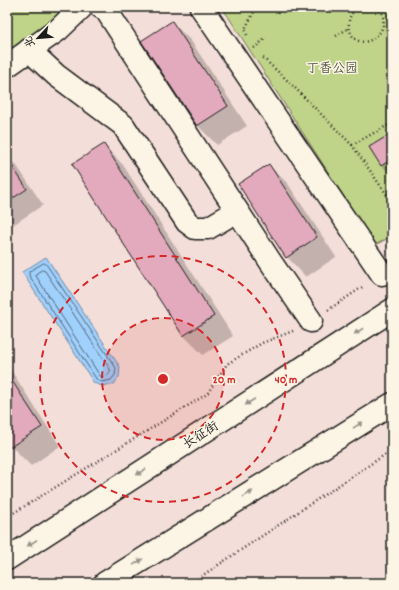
<svg xmlns="http://www.w3.org/2000/svg" width="399" height="590" font-family="Dekko,'LXGW WenKai TC',sans-serif">
<style>
.green{fill:#bfd389;stroke:#6e7852}
.water{fill:#a0d0fc;stroke:#6b88a2}
.shadow{fill:#0003}
.lines{fill:none;stroke-linecap:round;stroke-linejoin:round}
.shore{stroke:#516476;stroke-width:1}
.building{fill:#e3aabd;stroke:#1c1c1c}
.minor-casing{stroke:#1c1c1c;stroke-width:25}
.major-casing{stroke:#1c1c1c;stroke-width:25}
.path{stroke:#1c1c1c;stroke-width:2.5;stroke-dasharray:1 3;stroke-linecap:butt}
.minor{stroke:#fcf5e5;stroke-width:22}
.major{stroke:#fcf5e5;stroke-width:22}
.oneway{fill:#97938b}
.ring{fill:none;stroke:#d62828;stroke-width:2;stroke-dasharray:7 5}
.labels{text-anchor:middle;stroke-width:3;stroke-linejoin:round;paint-order:stroke}
.park-label{font-size:13px;fill:#4d533d;stroke:#fcf5e5}
.street-label{font-size:13px;fill:#1c1c1c;stroke:#fcf5e5}
.centre{fill:#d62828;stroke:#fcf5e5;stroke-width:2}
.ring-label{font-size:12px;text-anchor:middle;font-weight:bold;fill:#d62828;stroke:#fcf5e5;stroke-width:3;stroke-linejoin:round;paint-order:stroke}
</style>
<rect width="100%" height="100%" fill="#f4ded9"/>
<filter id="ink" filterUnits="userSpaceOnUse"><feTurbulence type="fractalNoise" baseFrequency=".025" numOctaves="2"/><feDisplacementMap in="SourceGraphic" scale="8" xChannelSelector="R" yChannelSelector="G"/><feConvolveMatrix kernelMatrix="1 2 1 2 8 2 1 2 1" color-interpolation-filters="sRGB"/></filter>
<g filter="url(#ink)">
<!-- green -->
<g class="green">
<path d="M 7,7 L 60,7 L 57,24 L 7,66 Z"/>
<path d="M 222,7 L 392,7 L 392,236 L 375,245 Z"/>
</g>
<!-- water -->
<path class="water" d="M 46,257 L 120,367 L 119,377 L 114,384 L 102,386 L 94,383 L 22,272 Z"/>
<!-- shadow -->
<g class="shadow">
<path d="M 172,22 L 191,41 L 247,126 L 217,145 L 198,126 L 142,41 Z"/>
<path d="M 392,134 L 392,175 L 391,175 L 382,166 L 371,148 Z"/>
<path d="M 104,145 L 123,165 L 233,336 L 203,355 L 183,335 Z"/>
<path d="M 7,156 L 17,166 L 43,205 L 7,229 Z"/>
<path d="M 269,165 L 288,184 L 336,257 L 306,277 L 287,257 Z"/>
<path d="M 7,364 L 60,446 L 31,466 L 11,446 L 7,439 Z"/>
</g>
<g class="lines">
<!-- shore -->
<g class="shore">
<path d="M 44,263 L 46,264 L 116,368 L 115,375 L 111,380 L 102,382 L 97,380 L 29,275 L 29,272 Z"/>
<path d="M 42,270 L 45,271 L 110,369 L 110,373 L 108,375 L 103,377 L 100,376 L 36,276 L 36,274 Z"/>
</g>
</g>
<!-- building -->
<g class="building">
<path d="M 172,21 L 228,106 L 197,126 L 141,41 Z"/>
<path d="M 392,133 L 392,159 L 381,166 L 369,147 Z"/>
<path d="M 104,144 L 214,316 L 183,336 L 72,164 Z"/>
<path d="M 7,158 L 27,189 L 7,202 Z"/>
<path d="M 269,164 L 317,237 L 286,258 L 238,184 Z"/>
<path d="M 7,373 L 42,427 L 7,449 Z"/>
</g>
<g class="lines">
<defs>
<g id="minor">
<path d="M 101,7 L 106,10 L 270,261 L 311,321"/>
<path d="M 201,7 L 382,274"/>
<path d="M 29,50 L 56,75 L 123,125 L 187,222 L 195,228 L 208,228 L 237,211"/>
<path d="M 7,66 L 58,30 L 82,7"/>
</g>
<g id="major">
<path d="M 7,559 L 392,310"/>
<path d="M 105,583 L 392,404"/>
</g>
</defs>
<!-- minor casing -->
<use href="#minor" class="minor-casing"/>
<!-- major casing -->
<use href="#major" class="major-casing"/>
<!-- path -->
<g class="path">
<path d="M 358,7 C 352,12 348,18 349,26 C 354,60 399,32 378,7"/>
<path d="M 386,29 L 392,31"/>
<path d="M 247,35 L 245,29 L 254,12 L 255,7"/>
<path d="M 336,36 L 349,28"/>
<path d="M 254,48 L 265,39"/>
<path d="M 263,58 L 286,79 L 352,145 L 392,202"/>
<path d="M 352,145 L 392,123"/>
<path d="M 328,310 L 364,286"/>
<path d="M 7,517 L 207,394 L 227,364 L 262,343 L 293,331"/>
<path d="M 191,583 L 392,450"/>
</g>
<!-- minor -->
<use href="#minor" class="minor"/>
<!-- major -->
<use href="#major" class="major"/>
</g>
<!-- one-way arrows -->
<defs><path id="oneway-solid" d="M-6-.8H1V-3.2L6.5 0L1 3.2V.8H-6Z"/></defs>
<g class="oneway">
<use href="#oneway-solid" transform="translate(359 331) rotate(147)"/>
<use href="#oneway-solid" transform="translate(250 402) rotate(147)"/>
<use href="#oneway-solid" transform="translate(358 425) rotate(-32)"/>
<use href="#oneway-solid" transform="translate(141 472) rotate(147)"/>
<use href="#oneway-solid" transform="translate(248 494) rotate(-32)"/>
<use href="#oneway-solid" transform="translate(32 543) rotate(147)"/>
<use href="#oneway-solid" transform="translate(138 562) rotate(-32)"/>
</g>
</g>
<!-- distance rings -->
<circle cx="163" cy="379" r="61" fill="#d62828" fill-opacity=".12"/>
<g class="ring">
<circle cx="163" cy="379" r="61"/>
<circle cx="163" cy="379" r="123"/>
</g>
<g class="labels">
<!-- park labels -->
<g class="park-label">
<text x="332" y="72">丁香公园</text>
</g>
<!-- street labels -->
<g class="street-label">
<text transform="translate(200 434) rotate(-33)" y="5">长征街</text>
</g>
</g>
<circle cx="163" cy="379" r="6" class="centre"/>
<g class="ring-label">
<text x="224" y="383">20 m</text>
<text x="286" y="383">40 m</text>
</g>
<!-- margin -->
<rect width="399" height="590" fill="none" stroke="#fcf5e5" stroke-width="24"/>
<rect x="12" y="12" width="375" height="566" fill="none" stroke="#1c1c1c" stroke-width="1.5" filter="url(#ink)"/>
<!-- north arrow -->
<g transform="translate(38 38) rotate(244)" stroke="#fcf5e5" stroke-width="3" paint-order="stroke">
<path d="M0-3L7 15L0 10L-7 15Z" fill="#1c1c1c"/>
<text y="-6" font-size="11" font-weight="bold" text-anchor="middle" fill="#1c1c1c">北</text>
</g>
</svg>
